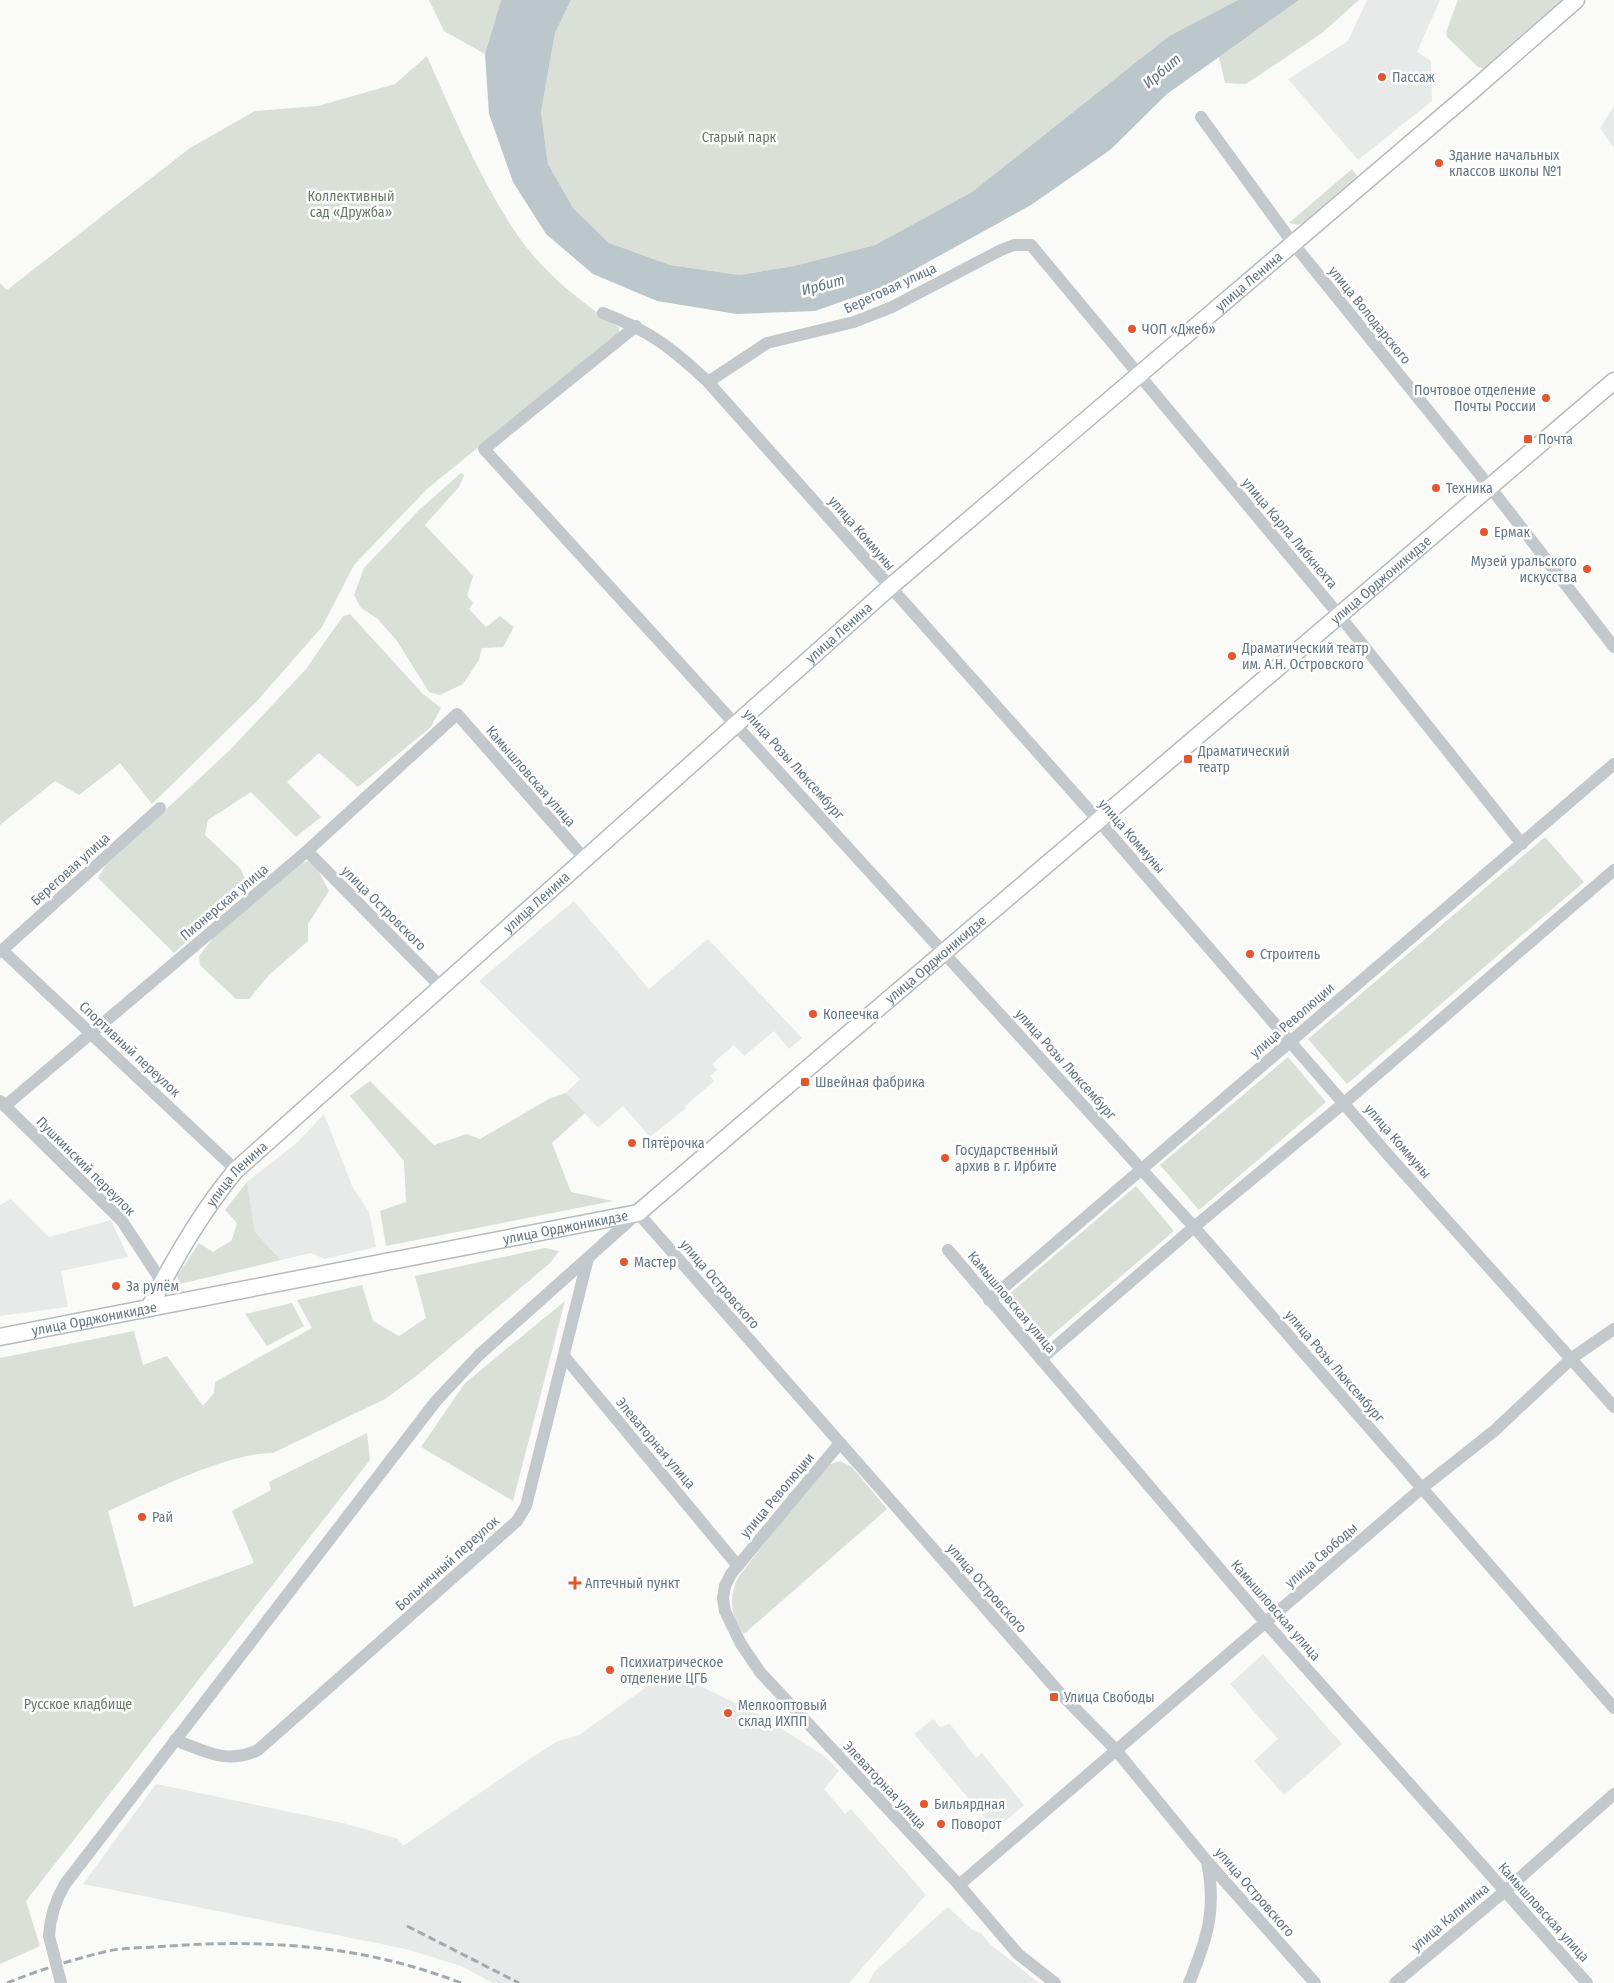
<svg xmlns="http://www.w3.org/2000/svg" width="1614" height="1983" font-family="'Fira Sans Condensed',sans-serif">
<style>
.built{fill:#e8e9e9}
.green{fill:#dadfd7}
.water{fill:#bbc7cb}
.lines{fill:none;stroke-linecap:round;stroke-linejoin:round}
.major-casing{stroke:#b5babe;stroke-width:19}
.minor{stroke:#c3c8cc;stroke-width:12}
.major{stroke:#fff;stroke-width:16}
.rail{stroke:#a2aab0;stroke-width:3;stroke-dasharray:8 4;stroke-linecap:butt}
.minor-bridge{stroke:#c3c8cc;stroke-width:12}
.poi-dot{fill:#e4572e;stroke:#fff;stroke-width:2}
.labels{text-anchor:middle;stroke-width:5;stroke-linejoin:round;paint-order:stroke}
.poi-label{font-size:14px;fill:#657683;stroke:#fff;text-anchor:start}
.park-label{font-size:14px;fill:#687a64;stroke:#fff}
.street-label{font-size:14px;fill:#657683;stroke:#fff}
.water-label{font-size:15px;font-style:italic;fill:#60757c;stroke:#fff}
</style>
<rect width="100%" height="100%" fill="#fafaf8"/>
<!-- built -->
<g class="built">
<path d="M 1367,0 L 1440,0 L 1417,52 L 1431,61 L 1432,101 L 1358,160 L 1288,79 L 1348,41 Z"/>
<path d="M 1614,106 L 1614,148 L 1600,128 Z"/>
<path d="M 574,901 L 649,989 L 708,939 L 802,1038 L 789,1049 L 774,1031 L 744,1056 L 734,1045 L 712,1064 L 717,1070 L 710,1076 L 714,1081 L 685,1106 L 686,1108 L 650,1137 L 623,1106 L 598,1128 L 566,1093 L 580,1079 L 479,981 Z"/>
<path d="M 324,1114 L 352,1186 L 369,1212 L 376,1247 L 325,1259 L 311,1253 L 281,1260 L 255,1232 L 247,1182 L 298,1142 Z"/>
<path d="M 11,1199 L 49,1237 L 111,1220 L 128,1257 L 61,1271 L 68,1307 L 0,1316 L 0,1205 Z"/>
<path d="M 1263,1654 L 1342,1744 L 1284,1795 L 1254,1761 L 1278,1739 L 1230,1684 Z"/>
<path d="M 669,1671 L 760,1715 L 826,1757 L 839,1771 L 824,1789 L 845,1814 L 851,1809 L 926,1895 L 849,1983 L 493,1983 L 461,1966 L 406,1949 L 83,1884 L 156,1784 L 343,1823 L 398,1839 L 403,1846 L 525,1762 L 556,1742 L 579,1735 Z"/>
<path d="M 933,1719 L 940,1727 L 950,1724 L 976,1758 L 982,1753 L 1024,1805 L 995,1830 L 914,1734 Z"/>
<path d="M 948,1907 L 971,1929 L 981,1933 L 989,1943 L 1039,1983 L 868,1983 L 875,1971 Z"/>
</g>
<!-- green -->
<g class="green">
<path d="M 429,0 L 501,0 L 485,54 L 444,31 Z"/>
<path d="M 571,0 L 1238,0 L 1169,36 L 972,192 L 875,245 L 794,266 L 740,275 L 670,265 L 609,243 L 573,208 L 548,164 L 541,112 L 555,33 Z"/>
<path d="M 1299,0 L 1359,0 L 1322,33 L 1246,84 L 1225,83 L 1219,57 Z"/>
<path d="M 1458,0 L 1564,0 L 1486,69 L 1478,67 L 1447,37 L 1446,32 Z"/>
<path d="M 427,56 C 454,117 480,180 518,236 C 544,273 581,303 619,327 L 619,333 L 427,489 L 354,565 L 322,627 L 257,701 L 152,804 L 120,763 L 79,795 L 55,781 L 0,825 L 0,283 L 7,290 L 190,148 L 255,111 L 318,106 L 395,84 Z"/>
<path d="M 1352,169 L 1357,176 L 1304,222 L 1298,225 L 1289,223 Z"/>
<path d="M 461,473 L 464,475 L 459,487 L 425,525 L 473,576 L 467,596 L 473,603 L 469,609 L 486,627 L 500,616 L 514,627 L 503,647 L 482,648 L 479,660 L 463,684 L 440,695 L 429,692 L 397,641 L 378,619 L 361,608 L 354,595 L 364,568 L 419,510 Z"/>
<path d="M 350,614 L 422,693 L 441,708 L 431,727 L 358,787 L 319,753 L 287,782 L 321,817 L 296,837 L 251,792 L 208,820 L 205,835 L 241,869 L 248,886 L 174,953 L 98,878 L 106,865 L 230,750 L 306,669 L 343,616 Z"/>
<path d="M 1545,837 L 1584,882 L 1347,1084 L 1308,1039 Z"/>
<path d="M 308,861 L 317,868 L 329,891 L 308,924 L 308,941 L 269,975 L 249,999 L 236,999 L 200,965 L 199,956 L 214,937 L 298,864 Z"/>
<path d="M 1288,1057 L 1326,1102 L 1199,1210 L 1160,1165 Z"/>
<path d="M 370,1081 L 434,1145 L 467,1134 L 480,1139 L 549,1099 L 566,1093 L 585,1113 L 552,1143 L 571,1192 L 613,1201 L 386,1246 L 380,1211 L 406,1202 L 404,1161 L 350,1096 Z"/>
<path d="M 247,1182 L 255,1232 L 281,1260 L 180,1284 L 177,1276 L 199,1243 L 213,1252 L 232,1240 L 237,1223 L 225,1210 Z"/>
<path d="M 1136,1186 L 1174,1231 L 1045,1341 L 1007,1296 Z"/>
<path d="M 545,1248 L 559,1251 L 550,1263 L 415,1377 L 385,1399 L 273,1453 C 226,1453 152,1491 108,1511 L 134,1607 L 254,1563 L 232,1511 L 271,1490 L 269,1482 L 367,1433 L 370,1460 L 26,1901 L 40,1946 L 0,1964 L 0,1358 L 134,1331 L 143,1365 L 167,1356 L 203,1406 L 214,1393 L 215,1382 L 312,1328 L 297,1300 L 362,1285 L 373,1321 L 399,1336 L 426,1318 L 415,1276 Z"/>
<path d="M 565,1301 L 513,1501 L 421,1447 L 465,1383 Z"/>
<path d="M 292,1303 L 304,1326 L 267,1346 L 245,1314 Z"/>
<path d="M 840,1461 L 852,1467 L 887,1509 L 744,1634 C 730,1615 728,1596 739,1576 L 825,1466 Z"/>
</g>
<!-- water -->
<path class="water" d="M 501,0 L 571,0 L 555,33 L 541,112 L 548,164 L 573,208 L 609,243 L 670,265 L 740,275 L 794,266 L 875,245 L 972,192 L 1169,36 L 1238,0 L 1299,0 L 1167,94 L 1110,150 L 1031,205 L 883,287 L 815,311 L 737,314 L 657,301 L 593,274 L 546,234 L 513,182 L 489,114 L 485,54 Z"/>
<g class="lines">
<defs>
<g id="major">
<path id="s1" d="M 149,1308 C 174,1259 201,1212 236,1170 L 890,587 L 1472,91 L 1576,0"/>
<path id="s2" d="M 0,1337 L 638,1213 L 1614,381"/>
</g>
</defs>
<!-- major casing -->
<use href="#major" class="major-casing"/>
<!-- minor -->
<g class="minor">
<path d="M 1201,117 L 1292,242 L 1490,487 L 1614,647"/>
<path d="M 603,313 C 650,331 672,348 708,382 L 1098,820 L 1390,1157 L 1614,1407"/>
<path d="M 636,326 L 484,449 L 1194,1227 L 1614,1708"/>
<path d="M 708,382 L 767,343 L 854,322 L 892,307 L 1001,250 L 1014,245 L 1031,245 L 1339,615 L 1522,844"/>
<path d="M 307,851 L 441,987"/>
<path d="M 2,950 L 236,1170"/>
<path d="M 0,952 L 160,808"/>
<path d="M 0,1101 L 122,1221 L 162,1282"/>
<path d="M 5,1106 L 307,851 L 457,714 L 584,858"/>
<path d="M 948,1250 L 1265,1622 L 1587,1983"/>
<path d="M 989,1300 L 1614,764"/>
<path d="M 564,1356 L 738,1566"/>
<path d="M 1041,1359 L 1194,1227 L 1344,1103 L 1614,870"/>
<path d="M 840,1443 L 731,1574 L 725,1586 L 723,1598 L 725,1611 L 741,1644 L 760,1672 L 959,1885 L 1018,1954 L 1055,1983"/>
<path d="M 175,1740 C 205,1751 227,1765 258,1750 L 517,1521 L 526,1506 L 588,1258"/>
<path d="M 959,1885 L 1422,1488 L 1494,1431 L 1572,1358 L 1614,1329"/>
<path d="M 49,1936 C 50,1916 55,1901 65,1884 L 436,1401 L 479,1355 L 638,1213 L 1059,1692 L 1115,1749 L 1206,1860 L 1315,1983"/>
<path d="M 1189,1983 C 1207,1939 1217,1910 1207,1862"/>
<path d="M 1395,1983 L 1505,1891 L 1614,1794"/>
</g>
<!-- major -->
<use href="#major" class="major"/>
<!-- rail -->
<g class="rail">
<path d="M 407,1926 L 519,1983"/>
<path d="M 7,1983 C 39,1970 74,1959 108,1951 C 127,1947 149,1948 169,1946 C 270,1939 366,1946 461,1983"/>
</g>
<!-- minor-bridge -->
<path class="minor-bridge" d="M 49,1936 L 61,1983"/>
</g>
<!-- markers -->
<g class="poi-dot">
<circle cx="1382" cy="77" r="5"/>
<circle cx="1439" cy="163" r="5"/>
<circle cx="1132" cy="329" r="5"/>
<circle cx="1546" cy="398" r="5"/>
<rect x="1523" y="434" width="10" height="10" rx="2.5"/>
<circle cx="1436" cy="488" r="5"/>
<circle cx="1484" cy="532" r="5"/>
<circle cx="1587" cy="569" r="5"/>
<circle cx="1232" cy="656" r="5"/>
<rect x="1183" y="754" width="10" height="10" rx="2.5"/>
<circle cx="1250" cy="954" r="5"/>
<circle cx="813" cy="1014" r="5"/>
<rect x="800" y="1077" width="10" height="10" rx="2.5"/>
<circle cx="632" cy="1143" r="5"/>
<circle cx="945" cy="1158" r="5"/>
<circle cx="624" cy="1262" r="5"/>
<circle cx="116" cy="1286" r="5"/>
<circle cx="142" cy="1517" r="5"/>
<path d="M572.5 1575.5h5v5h5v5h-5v5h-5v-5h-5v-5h5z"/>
<circle cx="610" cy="1670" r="5"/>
<rect x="1049" y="1692" width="10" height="10" rx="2.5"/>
<circle cx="728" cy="1713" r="5"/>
<circle cx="924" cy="1804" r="5"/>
<circle cx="941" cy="1824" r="5"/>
</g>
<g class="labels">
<!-- poi labels -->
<g class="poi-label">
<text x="1392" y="82">Пассаж</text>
<text x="1449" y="160">Здание начальных<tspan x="1449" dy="16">классов школы №1</tspan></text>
<text x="1142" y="334">ЧОП «Джеб»</text>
<text x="1536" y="395" text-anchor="end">Почтовое отделение<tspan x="1536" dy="16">Почты России</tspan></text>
<text x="1538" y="444">Почта</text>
<text x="1446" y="493">Техника</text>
<text x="1494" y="537">Ермак</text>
<text x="1577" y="566" text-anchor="end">Музей уральского<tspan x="1577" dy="16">искусства</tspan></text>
<text x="1242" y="653">Драматический театр<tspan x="1242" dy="16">им. А.Н. Островского</tspan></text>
<text x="1198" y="756">Драматический<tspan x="1198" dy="16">театр</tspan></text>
<text x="1260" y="959">Строитель</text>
<text x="823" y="1019">Копеечка</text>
<text x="815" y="1087">Швейная фабрика</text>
<text x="642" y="1148">Пятёрочка</text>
<text x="955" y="1155">Государственный<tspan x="955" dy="16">архив в г. Ирбите</tspan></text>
<text x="634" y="1267">Мастер</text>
<text x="126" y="1291">За рулём</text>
<text x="152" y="1522">Рай</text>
<text x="585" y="1588">Аптечный пункт</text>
<text x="620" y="1667">Психиатрическое<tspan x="620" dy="16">отделение ЦГБ</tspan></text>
<text x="1064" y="1702">Улица Свободы</text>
<text x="738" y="1710">Мелкооптовый<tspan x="738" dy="16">склад ИХПП</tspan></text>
<text x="934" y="1809">Бильярдная</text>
<text x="951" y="1829">Поворот</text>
</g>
<!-- park labels -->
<g class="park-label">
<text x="739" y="142">Старый парк</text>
<text x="351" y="201">Коллективный<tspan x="351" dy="16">сад «Дружба»</tspan></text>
<text x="78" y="1709">Русское кладбище</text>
</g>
<!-- street labels -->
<g class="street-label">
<text dy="5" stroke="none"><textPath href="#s1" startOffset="1511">улица Ленина</textPath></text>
<text transform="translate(890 288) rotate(-25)" y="5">Береговая улица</text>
<text transform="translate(1370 315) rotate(51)" y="5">улица Володарского</text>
<text transform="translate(862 533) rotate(49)" y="5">улица Коммуны</text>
<text transform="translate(1290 533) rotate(50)" y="5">улица Карла Либкнехта</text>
<text dy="5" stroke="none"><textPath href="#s2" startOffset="1626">улица Орджоникидзе</textPath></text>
<text dy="5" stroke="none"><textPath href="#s1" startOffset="971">улица Ленина</textPath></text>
<text transform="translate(794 764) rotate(48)" y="5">улица Розы Люксембург</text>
<text transform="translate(531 776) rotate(49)" y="5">Камышловская улица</text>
<text transform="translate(1132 836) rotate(49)" y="5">улица Коммуны</text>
<text transform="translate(70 869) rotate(-42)" y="5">Береговая улица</text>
<text dy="5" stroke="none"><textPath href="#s1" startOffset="566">улица Ленина</textPath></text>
<text transform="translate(224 902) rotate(-40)" y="5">Пионерская улица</text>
<text transform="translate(384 908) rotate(45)" y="5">улица Островского</text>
<text dy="5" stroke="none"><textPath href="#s2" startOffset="1041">улица Орджоникидзе</textPath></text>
<text transform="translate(1292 1020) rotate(-41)" y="5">улица Революции</text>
<text transform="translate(130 1049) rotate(43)" y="5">Спортивный переулок</text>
<text transform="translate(1066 1064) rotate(48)" y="5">улица Розы Люксембург</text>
<text transform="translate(1398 1141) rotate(49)" y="5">улица Коммуны</text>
<text transform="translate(86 1166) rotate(45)" y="5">Пушкинский переулок</text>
<text dy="5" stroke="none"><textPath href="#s1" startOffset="161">улица Ленина</textPath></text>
<text dy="5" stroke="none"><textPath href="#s2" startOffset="576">улица Орджоникидзе</textPath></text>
<text transform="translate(720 1284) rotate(49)" y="5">улица Островского</text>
<text transform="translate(1012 1302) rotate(50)" y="5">Камышловская улица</text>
<text dy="5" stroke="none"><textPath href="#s2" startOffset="96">улица Орджоникидзе</textPath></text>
<text transform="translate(1335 1366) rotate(49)" y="5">улица Розы Люксембург</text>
<text transform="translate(656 1443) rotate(50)" y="5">Элеваторная улица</text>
<text transform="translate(777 1495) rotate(-50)" y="5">улица Революции</text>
<text transform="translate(1321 1555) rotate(-41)" y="5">улица Свободы</text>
<text transform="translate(447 1563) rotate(-42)" y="5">Больничный переулок</text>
<text transform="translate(987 1588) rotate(49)" y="5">улица Островского</text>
<text transform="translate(1276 1610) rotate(49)" y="5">Камышловская улица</text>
<text transform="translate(885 1785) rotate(47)" y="5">Элеваторная улица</text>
<text transform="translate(1255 1892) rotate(49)" y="5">улица Островского</text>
<text transform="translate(1544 1912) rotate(48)" y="5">Камышловская улица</text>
<text transform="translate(1450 1917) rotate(-40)" y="5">улица Калинина</text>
</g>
<!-- water labels -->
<g class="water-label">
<text transform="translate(1162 71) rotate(-40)" y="5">Ирбит</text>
<text transform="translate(823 285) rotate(-15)" y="5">Ирбит</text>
</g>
</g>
</svg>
